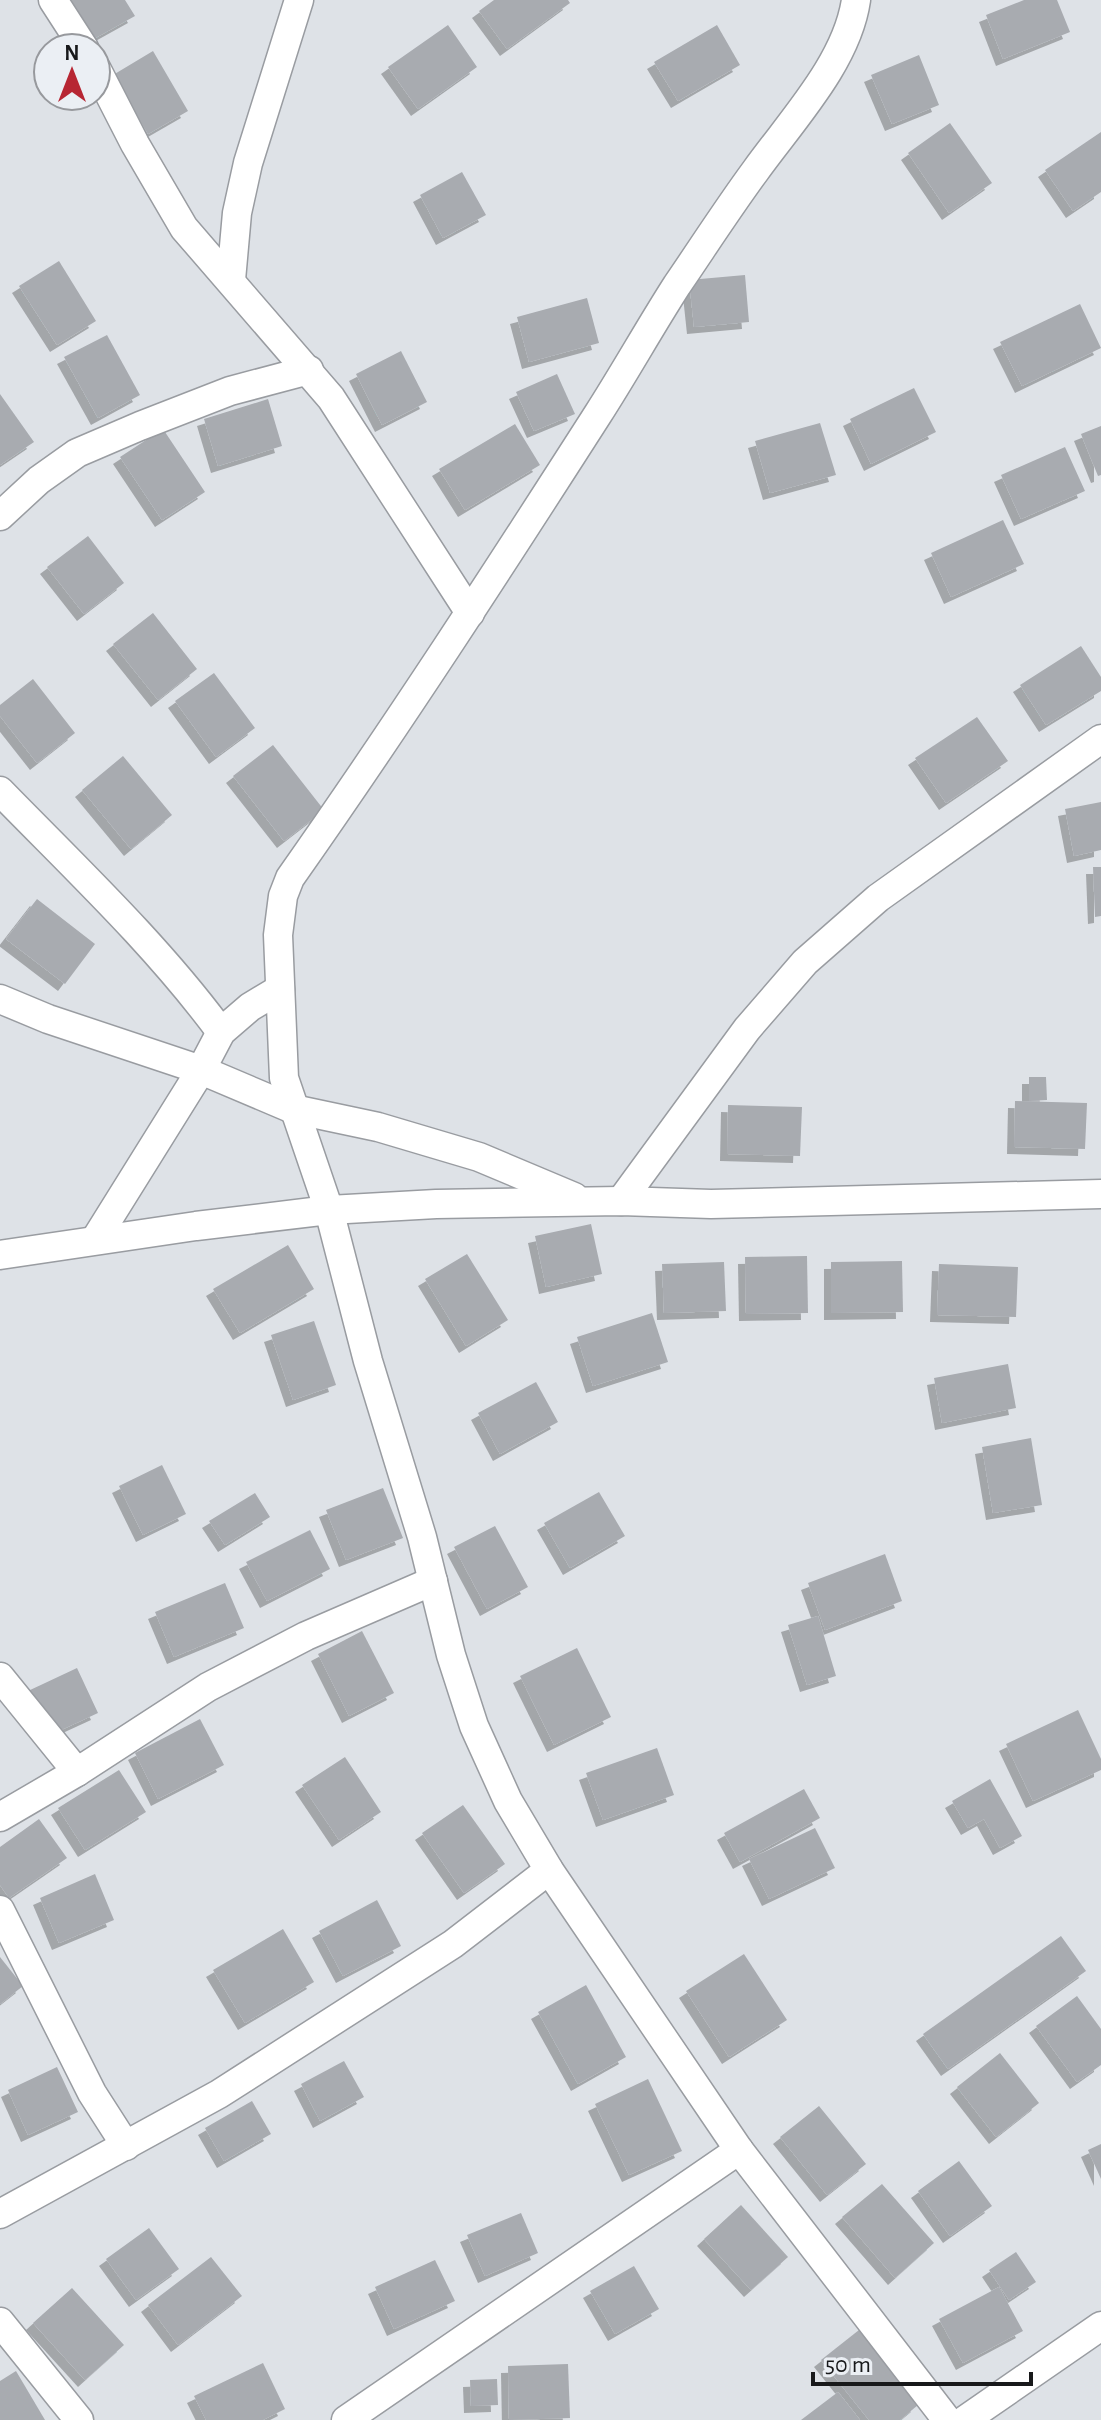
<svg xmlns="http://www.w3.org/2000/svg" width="1101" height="2420" font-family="'Alegreya Sans',sans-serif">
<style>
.building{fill:#a8abb0;filter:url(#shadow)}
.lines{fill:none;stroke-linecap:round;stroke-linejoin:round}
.street-casing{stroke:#999ca1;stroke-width:31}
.street{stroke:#fff;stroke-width:28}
</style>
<defs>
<filter id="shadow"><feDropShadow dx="-7" dy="7" stdDeviation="0" flood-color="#0004"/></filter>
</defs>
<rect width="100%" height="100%" fill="#dee2e7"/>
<!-- building -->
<g class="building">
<path d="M 67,0 L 125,0 L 135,16 L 90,41 Z"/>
<path d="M 494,0 L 568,0 L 570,3 L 507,49 L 479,11 Z"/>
<path d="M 1024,0 L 1057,0 L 1070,32 L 1003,59 L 986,15 Z"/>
<path d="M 448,25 L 477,67 L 418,109 L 388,67 Z"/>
<path d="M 717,25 L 740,65 L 678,101 L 654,62 Z"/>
<path d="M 153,51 L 188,111 L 148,134 L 113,75 Z"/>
<path d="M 919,55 L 939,105 L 892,124 L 871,75 Z"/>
<path d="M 950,123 L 992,183 L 949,213 L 908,153 Z"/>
<path d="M 1101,132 L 1101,192 L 1073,211 L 1045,170 Z"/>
<path d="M 462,172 L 486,215 L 443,238 L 420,195 Z"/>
<path d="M 59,261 L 96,321 L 57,345 L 19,286 Z"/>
<path d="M 745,275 L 749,322 L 694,327 L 689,280 Z"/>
<path d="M 587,298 L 599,343 L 529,362 L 517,317 Z"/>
<path d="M 1080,304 L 1101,348 L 1022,386 L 1000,342 Z"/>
<path d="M 107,335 L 140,395 L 98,418 L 64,357 Z"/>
<path d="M 401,351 L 427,402 L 382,425 L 356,374 Z"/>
<path d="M 557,374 L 575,414 L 534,431 L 516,392 Z"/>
<path d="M 914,388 L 936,432 L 871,464 L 850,419 Z"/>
<path d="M 0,394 L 34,442 L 0,465 Z"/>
<path d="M 268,399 L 282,446 L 218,466 L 204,419 Z"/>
<path d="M 820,423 L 836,475 L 770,493 L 755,441 Z"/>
<path d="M 515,424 L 540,465 L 465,510 L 439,469 Z"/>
<path d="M 1101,426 L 1101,475 L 1098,476 L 1081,434 Z"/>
<path d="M 163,429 L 205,492 L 162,520 L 120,457 Z"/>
<path d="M 1065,447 L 1085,491 L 1021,519 L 1001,475 Z"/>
<path d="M 1003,520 L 1024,564 L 951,597 L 931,553 Z"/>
<path d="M 88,536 L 124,583 L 84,614 L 47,567 Z"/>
<path d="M 153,613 L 197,669 L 158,700 L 113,644 Z"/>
<path d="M 1081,646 L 1101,677 L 1101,691 L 1046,725 L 1020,685 Z"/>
<path d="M 214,673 L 255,728 L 216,757 L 175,701 Z"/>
<path d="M 33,679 L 75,733 L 37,763 L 0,716 L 0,705 Z"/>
<path d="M 977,717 L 1008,761 L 946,803 L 915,758 Z"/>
<path d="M 273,745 L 324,810 L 284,841 L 233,776 Z"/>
<path d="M 123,756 L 172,815 L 131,849 L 82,790 Z"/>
<path d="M 1101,802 L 1101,850 L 1074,856 L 1065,809 Z"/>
<path d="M 1093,867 L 1101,867 L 1101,916 L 1095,917 Z"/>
<path d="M 37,899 L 95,944 L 65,984 L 6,939 Z"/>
<path d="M 1029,1077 L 1046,1077 L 1047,1100 L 1029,1101 Z"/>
<path d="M 1015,1101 L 1087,1103 L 1085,1149 L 1014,1147 Z"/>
<path d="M 728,1105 L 802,1107 L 800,1156 L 727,1154 Z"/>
<path d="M 591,1224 L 602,1274 L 546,1287 L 535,1236 Z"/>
<path d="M 288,1245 L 314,1289 L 240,1333 L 213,1289 Z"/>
<path d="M 467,1254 L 508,1320 L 466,1346 L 425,1279 Z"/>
<path d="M 807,1256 L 808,1313 L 746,1314 L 745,1257 Z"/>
<path d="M 902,1261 L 903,1312 L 831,1313 L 831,1262 Z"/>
<path d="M 724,1262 L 726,1311 L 664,1313 L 662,1264 Z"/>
<path d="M 939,1264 L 1018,1267 L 1016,1317 L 937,1315 Z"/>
<path d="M 652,1313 L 668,1362 L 593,1386 L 577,1337 Z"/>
<path d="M 314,1321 L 336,1385 L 293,1400 L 271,1335 Z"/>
<path d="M 1008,1364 L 1016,1408 L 942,1423 L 934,1378 Z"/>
<path d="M 536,1382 L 558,1422 L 500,1454 L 478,1413 Z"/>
<path d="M 1031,1438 L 1042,1505 L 993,1513 L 982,1447 Z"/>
<path d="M 162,1465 L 186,1514 L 143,1535 L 119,1486 Z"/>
<path d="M 383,1488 L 403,1538 L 346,1560 L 326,1510 Z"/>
<path d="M 599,1492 L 625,1536 L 570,1568 L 544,1523 Z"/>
<path d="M 255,1493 L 270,1517 L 225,1545 L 209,1521 Z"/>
<path d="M 495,1526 L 528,1587 L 487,1609 L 454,1547 Z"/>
<path d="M 310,1530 L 330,1569 L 267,1601 L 246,1562 Z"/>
<path d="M 885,1554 L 902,1601 L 825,1630 L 808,1583 Z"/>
<path d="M 225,1583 L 244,1628 L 174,1657 L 155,1612 Z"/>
<path d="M 818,1616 L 836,1676 L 807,1685 L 788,1625 Z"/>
<path d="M 362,1631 L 394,1693 L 349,1716 L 318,1654 Z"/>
<path d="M 577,1648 L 611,1717 L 554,1745 L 520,1676 Z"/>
<path d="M 77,1668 L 98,1713 L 48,1736 L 28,1691 Z"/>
<path d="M 1078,1710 L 1101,1759 L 1101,1770 L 1033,1801 L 1006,1744 Z"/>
<path d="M 200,1719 L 224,1765 L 158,1799 L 135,1753 Z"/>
<path d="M 657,1748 L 674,1795 L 603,1820 L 586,1773 Z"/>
<path d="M 345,1757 L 381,1812 L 339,1840 L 302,1785 Z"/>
<path d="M 119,1770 L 146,1812 L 85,1850 L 58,1808 Z"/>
<path d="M 990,1779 L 1022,1836 L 1000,1848 L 984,1819 L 968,1828 L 952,1801 Z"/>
<path d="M 804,1789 L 820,1818 L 740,1862 L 724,1833 Z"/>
<path d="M 463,1805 L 505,1864 L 464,1893 L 422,1833 Z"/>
<path d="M 39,1819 L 67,1858 L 9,1898 L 0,1885 L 0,1847 Z"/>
<path d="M 815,1828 L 835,1868 L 769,1899 L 749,1859 Z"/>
<path d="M 95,1874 L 114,1920 L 59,1943 L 40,1898 Z"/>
<path d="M 377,1900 L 401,1946 L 343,1976 L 319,1931 Z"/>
<path d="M 283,1929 L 314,1982 L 245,2023 L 213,1970 Z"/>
<path d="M 1061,1936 L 1086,1971 L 948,2069 L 923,2034 Z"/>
<path d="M 744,1954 L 787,2020 L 729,2057 L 686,1991 Z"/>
<path d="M 0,1957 L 23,1986 L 0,2004 Z"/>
<path d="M 586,1985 L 626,2057 L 578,2084 L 538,2012 Z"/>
<path d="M 1077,1996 L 1101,2029 L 1101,2065 L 1077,2082 L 1036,2026 Z"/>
<path d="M 1000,2053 L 1039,2103 L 996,2137 L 957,2087 Z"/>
<path d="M 344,2061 L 364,2097 L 320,2121 L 301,2084 Z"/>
<path d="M 57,2067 L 78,2112 L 28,2135 L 8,2090 Z"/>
<path d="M 648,2079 L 682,2151 L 629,2175 L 595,2104 Z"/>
<path d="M 252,2101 L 271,2134 L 224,2161 L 205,2128 Z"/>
<path d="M 819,2106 L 866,2164 L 827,2195 L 780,2137 Z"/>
<path d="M 1101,2144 L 1101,2179 L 1088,2150 Z"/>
<path d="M 959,2161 L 992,2206 L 950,2236 L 918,2191 Z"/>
<path d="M 882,2184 L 934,2243 L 895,2278 L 842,2217 Z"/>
<path d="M 741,2205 L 788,2257 L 751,2290 L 704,2239 Z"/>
<path d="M 521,2213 L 538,2253 L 485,2276 L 467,2235 Z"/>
<path d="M 149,2228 L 179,2269 L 136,2300 L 106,2259 Z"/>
<path d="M 1016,2252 L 1036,2282 L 1009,2300 L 989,2270 Z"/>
<path d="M 211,2257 L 242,2296 L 178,2345 L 148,2305 Z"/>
<path d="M 435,2260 L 455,2301 L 394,2329 L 375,2287 Z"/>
<path d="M 634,2266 L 659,2309 L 615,2334 L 590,2291 Z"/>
<path d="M 999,2287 L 1023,2331 L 963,2363 L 939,2319 Z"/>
<path d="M 72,2288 L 124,2345 L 85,2380 L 33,2323 Z"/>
<path d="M 859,2330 L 918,2405 L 900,2420 L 869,2420 L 821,2360 Z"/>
<path d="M 263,2363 L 285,2409 L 263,2420 L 206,2420 L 194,2396 Z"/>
<path d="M 568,2364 L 570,2418 L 509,2420 L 508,2366 Z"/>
<path d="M 16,2371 L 45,2420 L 0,2420 L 0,2381 Z"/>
<path d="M 497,2379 L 498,2405 L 471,2406 L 470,2380 Z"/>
<path d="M 838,2392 L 860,2420 L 801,2420 Z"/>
</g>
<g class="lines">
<defs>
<g id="street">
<path d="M 53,0 L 84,48"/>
<path d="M 856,0 C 847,62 792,120 756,170 C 728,208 703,247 677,285 C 650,327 625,372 598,414 C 498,570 397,726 290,878 L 283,896 L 278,935 L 284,1078 L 329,1210 L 368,1361 L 422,1537 L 451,1655 L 474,1726 L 508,1801 L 549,1870 L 739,2150 L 947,2420"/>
<path d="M 96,68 L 135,144 L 184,228 L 331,398 L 470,613"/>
<path d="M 231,280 L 237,213 L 248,163 L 299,0"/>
<path d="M 0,516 L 39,480 L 77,453 L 140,426 L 230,391 L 309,370"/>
<path d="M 0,791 C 76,869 156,944 221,1032"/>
<path d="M 0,999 L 48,1019 L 201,1070 L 293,1109 L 378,1127 L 479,1157 L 574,1197"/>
<path d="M 621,1201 L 747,1029 L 805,962 L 878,898 L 1101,739"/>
<path d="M 95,1240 L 201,1070 L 221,1032 L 250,1007 L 280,989"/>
<path d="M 0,1255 L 196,1226 L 329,1210 L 436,1204 L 621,1201 L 711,1204 L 1101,1194"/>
<path d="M 0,1677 L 77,1772"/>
<path d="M 0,1817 L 77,1772 L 208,1687 L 306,1636 L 433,1581"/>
<path d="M 0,1910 L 92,2093 L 126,2146"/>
<path d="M 0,2214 L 219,2094 L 453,1944 L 549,1870"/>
<path d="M 0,2322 L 79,2420"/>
<path d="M 346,2420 L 739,2150"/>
<path d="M 965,2420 L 1101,2326"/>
</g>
</defs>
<!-- street casing -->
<use href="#street" class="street-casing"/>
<!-- street -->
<use href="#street" class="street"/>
</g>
<!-- north arrow -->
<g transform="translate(72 72)"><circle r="38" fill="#ebeff4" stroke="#97999d" stroke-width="2"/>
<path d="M0-6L14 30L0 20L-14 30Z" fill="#b72633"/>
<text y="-12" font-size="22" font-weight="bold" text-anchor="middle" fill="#18191b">N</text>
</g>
<!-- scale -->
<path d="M813 2372v12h218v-12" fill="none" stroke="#18191b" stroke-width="4"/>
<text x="825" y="2372" font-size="24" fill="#18191b" stroke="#ebeff4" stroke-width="6" paint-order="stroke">50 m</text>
</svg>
